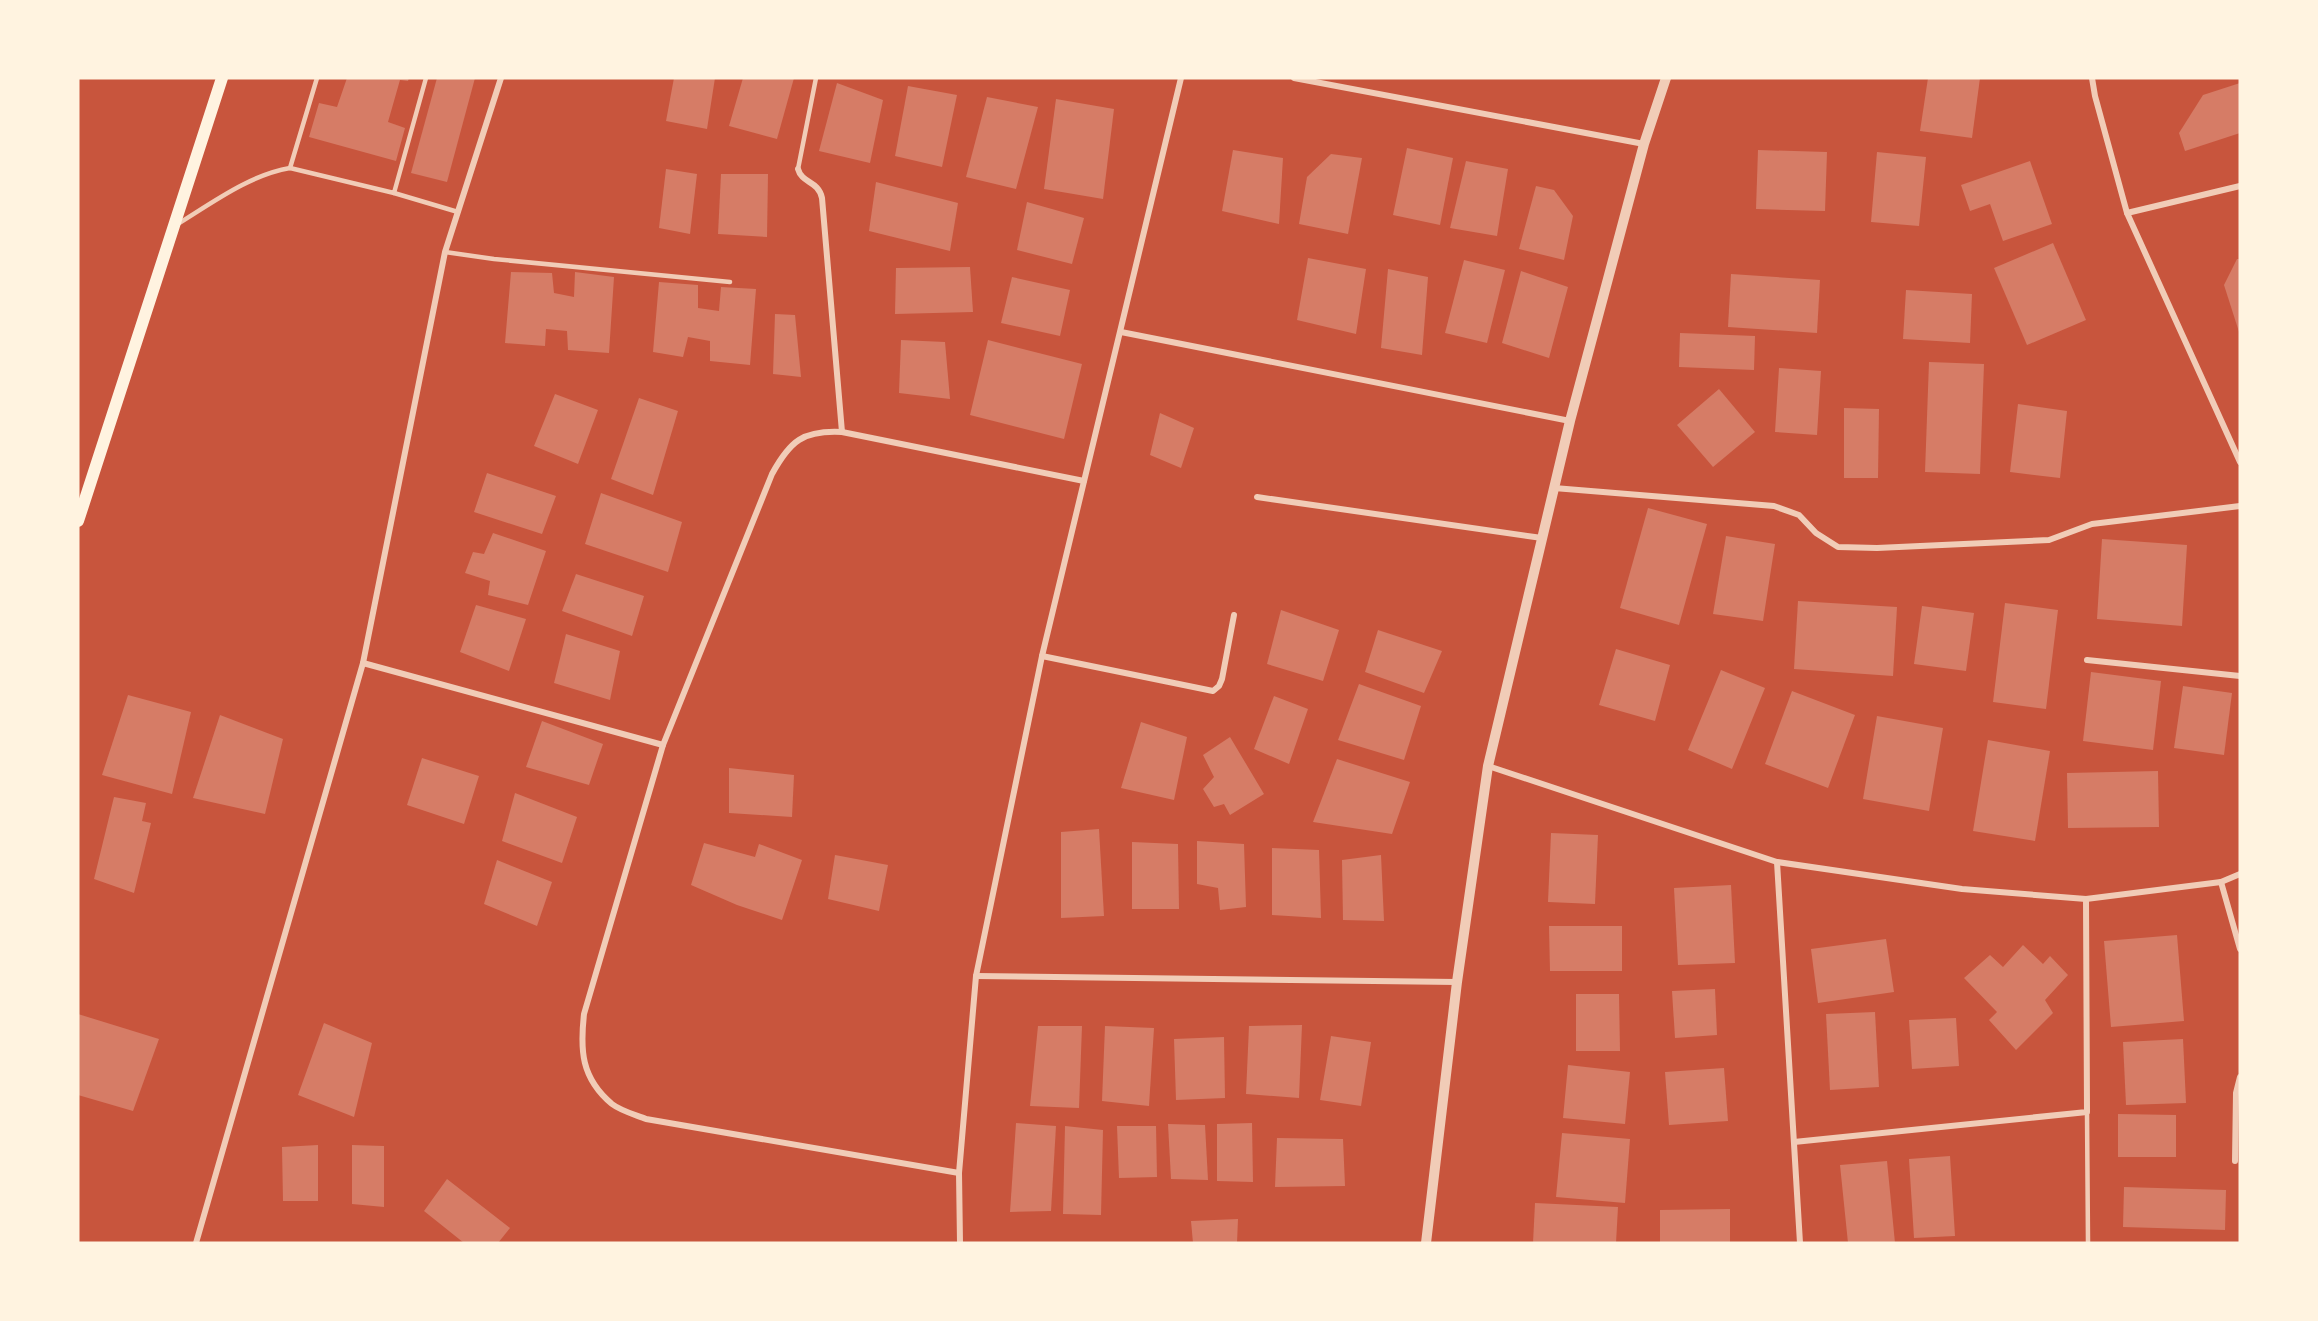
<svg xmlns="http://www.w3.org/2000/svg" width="2318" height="1321" font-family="'Varela Round',sans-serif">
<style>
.building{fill:#d67c66}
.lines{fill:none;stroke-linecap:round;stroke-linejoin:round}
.service{stroke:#f1ccb7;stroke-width:4.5}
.minor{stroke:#f1ccb7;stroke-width:6}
.tertiary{stroke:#f1ccb7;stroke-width:10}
.secondary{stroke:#fff3e0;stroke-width:12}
</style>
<rect width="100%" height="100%" fill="#c8553d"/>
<!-- building -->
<g class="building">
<path d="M 347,78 L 409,78 L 408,81 L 400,80 L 388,122 L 405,128 L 396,161 L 309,137 L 319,103 L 337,107 Z"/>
<path d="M 437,78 L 475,78 L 447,182 L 411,173 Z"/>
<path d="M 674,78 L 715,78 L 707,129 L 666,121 Z"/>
<path d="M 743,78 L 794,78 L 777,139 L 729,126 Z"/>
<path d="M 1928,78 L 1980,78 L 1972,138 L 1920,131 Z"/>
<path d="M 837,83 L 883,100 L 870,163 L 819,151 Z"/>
<path d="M 2240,83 L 2240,133 L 2185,151 L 2179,133 L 2203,95 Z"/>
<path d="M 908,86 L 957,95 L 942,167 L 895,156 Z"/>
<path d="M 987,97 L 1038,107 L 1016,189 L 966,177 Z"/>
<path d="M 1056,99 L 1114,109 L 1103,199 L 1044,189 Z"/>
<path d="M 1407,148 L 1453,158 L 1440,225 L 1393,215 Z"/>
<path d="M 1233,150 L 1283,158 L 1279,224 L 1222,211 Z"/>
<path d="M 1758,150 L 1827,152 L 1825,211 L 1756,209 Z"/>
<path d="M 1877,152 L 1926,157 L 1919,226 L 1871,222 Z"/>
<path d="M 1331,154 L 1362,158 L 1348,234 L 1299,224 L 1307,177 Z"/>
<path d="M 1466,161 L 1508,169 L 1497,236 L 1450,228 Z"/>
<path d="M 2030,161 L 2052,224 L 2003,241 L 1990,204 L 1970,211 L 1961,185 Z"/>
<path d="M 666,169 L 697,174 L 690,234 L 659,228 Z"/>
<path d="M 721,174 L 768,174 L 767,237 L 718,234 Z"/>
<path d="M 876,182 L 958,203 L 950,251 L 869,231 Z"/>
<path d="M 1536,186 L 1554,190 L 1573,216 L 1564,260 L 1519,249 Z"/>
<path d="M 1027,202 L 1084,218 L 1072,264 L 1017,250 Z"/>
<path d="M 2053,243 L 2086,320 L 2027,345 L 1994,268 Z"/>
<path d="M 1308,258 L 1366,269 L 1356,334 L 1297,320 Z"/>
<path d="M 2237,259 L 2240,259 L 2240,335 L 2224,285 Z"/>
<path d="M 1464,260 L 1505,270 L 1487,343 L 1445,333 Z"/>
<path d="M 970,267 L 973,312 L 895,314 L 896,268 Z"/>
<path d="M 1388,269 L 1428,277 L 1422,355 L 1381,348 Z"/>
<path d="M 1521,271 L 1568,287 L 1549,358 L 1502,343 Z"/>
<path d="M 511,272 L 552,273 L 554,293 L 574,297 L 575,272 L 614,277 L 609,353 L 568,350 L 567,331 L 546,329 L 545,346 L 505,343 Z"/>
<path d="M 1731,274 L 1820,280 L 1817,333 L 1728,327 Z"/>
<path d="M 1012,277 L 1070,290 L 1060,336 L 1001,323 Z"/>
<path d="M 659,282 L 698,285 L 698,308 L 719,311 L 721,287 L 756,289 L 750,365 L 710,361 L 710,341 L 688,337 L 683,357 L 653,352 Z"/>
<path d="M 1906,290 L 1972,294 L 1970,343 L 1903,339 Z"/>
<path d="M 775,314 L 795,315 L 801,377 L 773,374 Z"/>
<path d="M 1680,333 L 1755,336 L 1754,370 L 1679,367 Z"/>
<path d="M 901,340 L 945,342 L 950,399 L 899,393 Z"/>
<path d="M 988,340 L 1082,364 L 1064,439 L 970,415 Z"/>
<path d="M 1929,362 L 1984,364 L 1980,474 L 1925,472 Z"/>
<path d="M 1779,368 L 1821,371 L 1817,435 L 1775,432 Z"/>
<path d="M 1719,389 L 1755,432 L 1713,467 L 1677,425 Z"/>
<path d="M 555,394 L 598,410 L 578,464 L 534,446 Z"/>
<path d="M 639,398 L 678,411 L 653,495 L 611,479 Z"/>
<path d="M 2018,404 L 2067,411 L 2060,478 L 2010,472 Z"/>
<path d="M 1844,408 L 1879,409 L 1878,478 L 1844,478 Z"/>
<path d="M 1160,413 L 1194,428 L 1181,468 L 1150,455 Z"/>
<path d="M 487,473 L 556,496 L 542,534 L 474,512 Z"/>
<path d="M 601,493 L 682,522 L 668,572 L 585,544 Z"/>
<path d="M 1648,508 L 1707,524 L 1679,625 L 1620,608 Z"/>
<path d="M 493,533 L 546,551 L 528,605 L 488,595 L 490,581 L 465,573 L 473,552 L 484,554 Z"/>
<path d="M 1726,536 L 1775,544 L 1763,621 L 1713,614 Z"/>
<path d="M 2102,539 L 2187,545 L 2182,626 L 2097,619 Z"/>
<path d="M 576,574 L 644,596 L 632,636 L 562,611 Z"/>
<path d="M 1798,601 L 1897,607 L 1893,676 L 1794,669 Z"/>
<path d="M 2005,603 L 2058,610 L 2046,709 L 1993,702 Z"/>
<path d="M 476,605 L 526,619 L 509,671 L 460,652 Z"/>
<path d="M 1922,606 L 1974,613 L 1966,671 L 1914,664 Z"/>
<path d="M 1281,610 L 1339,630 L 1323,681 L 1267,664 Z"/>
<path d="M 1378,630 L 1442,651 L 1424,693 L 1365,672 Z"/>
<path d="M 566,634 L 620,651 L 610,700 L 554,683 Z"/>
<path d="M 1616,649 L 1670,665 L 1655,721 L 1599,705 Z"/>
<path d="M 1721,670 L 1765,688 L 1732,769 L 1688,750 Z"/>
<path d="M 2091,672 L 2161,681 L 2153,750 L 2083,741 Z"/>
<path d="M 1359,684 L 1421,706 L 1404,760 L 1338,740 Z"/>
<path d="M 2183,686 L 2232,693 L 2224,755 L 2174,748 Z"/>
<path d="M 1792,691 L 1855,715 L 1828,788 L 1765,764 Z"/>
<path d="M 128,695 L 191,712 L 172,794 L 102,775 Z"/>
<path d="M 1274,696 L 1308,709 L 1289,764 L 1254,749 Z"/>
<path d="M 220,715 L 283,739 L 265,814 L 193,798 Z"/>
<path d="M 1877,716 L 1943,728 L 1929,811 L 1863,799 Z"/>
<path d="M 542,721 L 603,744 L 589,785 L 526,767 Z"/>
<path d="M 1141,722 L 1187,737 L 1174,800 L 1121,788 Z"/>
<path d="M 1230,737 L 1264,794 L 1230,815 L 1224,804 L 1214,807 L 1203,789 L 1214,777 L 1203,755 Z"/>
<path d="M 1988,740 L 2050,751 L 2035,841 L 1973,831 Z"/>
<path d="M 422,758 L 479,776 L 464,824 L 407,805 Z"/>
<path d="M 1337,759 L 1410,782 L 1392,834 L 1313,822 Z"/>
<path d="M 729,768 L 794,775 L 792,817 L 729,813 Z"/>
<path d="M 2158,771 L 2159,827 L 2068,828 L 2067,773 Z"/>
<path d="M 515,793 L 577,817 L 562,863 L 502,841 Z"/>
<path d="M 114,797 L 146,803 L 142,821 L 151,823 L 134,893 L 94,879 Z"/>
<path d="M 1099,829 L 1104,916 L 1061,918 L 1061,832 Z"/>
<path d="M 1551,833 L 1598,835 L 1595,904 L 1548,902 Z"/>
<path d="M 1197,841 L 1244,844 L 1246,907 L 1220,910 L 1218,888 L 1197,884 Z"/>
<path d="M 1132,842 L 1178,844 L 1179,909 L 1132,909 Z"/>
<path d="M 704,843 L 755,857 L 759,844 L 802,860 L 782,920 L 737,905 L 691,885 Z"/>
<path d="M 1272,848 L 1319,850 L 1321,918 L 1272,915 Z"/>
<path d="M 835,855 L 888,865 L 879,911 L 828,899 Z"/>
<path d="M 1381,855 L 1384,921 L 1343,920 L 1342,860 Z"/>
<path d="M 497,860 L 552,882 L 537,926 L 484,904 Z"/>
<path d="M 1731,885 L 1735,963 L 1678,965 L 1674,888 Z"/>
<path d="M 1549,926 L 1622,926 L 1622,971 L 1550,971 Z"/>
<path d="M 2177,935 L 2184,1021 L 2111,1027 L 2104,941 Z"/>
<path d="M 1886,939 L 1894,992 L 1818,1003 L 1811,949 Z"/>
<path d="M 2023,945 L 2043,964 L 2050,956 L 2068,975 L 2045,1000 L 2053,1013 L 2016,1050 L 1989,1020 L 1997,1012 L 1964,978 L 1990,955 L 2003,967 Z"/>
<path d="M 1715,989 L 1717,1035 L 1675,1038 L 1672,991 Z"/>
<path d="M 1576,994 L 1619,994 L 1620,1051 L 1576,1051 Z"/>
<path d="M 1875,1012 L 1879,1087 L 1830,1090 L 1826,1014 Z"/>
<path d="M 78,1014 L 159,1039 L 133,1111 L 78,1095 Z"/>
<path d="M 1956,1018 L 1959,1066 L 1912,1069 L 1909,1020 Z"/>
<path d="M 324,1023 L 372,1043 L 354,1117 L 298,1095 Z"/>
<path d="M 1302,1025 L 1299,1098 L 1246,1094 L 1249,1026 Z"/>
<path d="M 1038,1026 L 1082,1026 L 1079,1108 L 1030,1106 Z"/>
<path d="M 1105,1026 L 1154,1028 L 1149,1106 L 1102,1101 Z"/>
<path d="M 1331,1036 L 1371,1042 L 1361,1106 L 1320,1100 Z"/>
<path d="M 1224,1037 L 1225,1098 L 1176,1100 L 1174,1039 Z"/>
<path d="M 2183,1039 L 2186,1103 L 2126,1105 L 2123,1042 Z"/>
<path d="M 1568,1065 L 1630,1072 L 1625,1124 L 1563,1118 Z"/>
<path d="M 1724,1068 L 1728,1121 L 1669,1125 L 1665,1072 Z"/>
<path d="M 2118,1114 L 2176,1115 L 2176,1157 L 2118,1157 Z"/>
<path d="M 1016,1123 L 1056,1126 L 1051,1211 L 1010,1212 Z"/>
<path d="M 1252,1123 L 1253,1182 L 1217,1181 L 1217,1124 Z"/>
<path d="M 1168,1124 L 1205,1125 L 1208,1180 L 1171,1179 Z"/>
<path d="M 1065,1126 L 1103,1130 L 1101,1215 L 1063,1214 Z"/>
<path d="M 1117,1126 L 1156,1126 L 1157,1177 L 1119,1178 Z"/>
<path d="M 1562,1133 L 1630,1139 L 1625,1203 L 1556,1197 Z"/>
<path d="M 1277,1138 L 1343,1139 L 1345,1186 L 1275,1187 Z"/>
<path d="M 318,1145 L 318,1201 L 283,1201 L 282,1147 Z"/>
<path d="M 352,1145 L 384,1146 L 384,1207 L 352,1204 Z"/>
<path d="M 1950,1156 L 1955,1236 L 1914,1238 L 1909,1159 Z"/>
<path d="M 1887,1161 L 1895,1243 L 1848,1243 L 1840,1165 Z"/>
<path d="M 447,1179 L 510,1228 L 498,1243 L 464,1243 L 424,1211 Z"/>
<path d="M 2124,1187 L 2226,1190 L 2225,1230 L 2123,1227 Z"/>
<path d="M 1535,1203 L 1618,1207 L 1616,1243 L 1533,1243 Z"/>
<path d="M 1730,1209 L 1730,1243 L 1660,1243 L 1660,1210 Z"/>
<path d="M 1238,1219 L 1237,1243 L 1193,1243 L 1191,1221 Z"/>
</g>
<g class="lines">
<!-- service -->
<g class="service">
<path d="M 290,168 L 317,78"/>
<path d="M 798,169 L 816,78"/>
<path d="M 394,193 L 458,212"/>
<path d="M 176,225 C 212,203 249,175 290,168 L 394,193 L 426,78"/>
<path d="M 445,252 L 494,259 L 730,282"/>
<path d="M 2087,1112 L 2088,1243"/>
</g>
<!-- minor -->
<g class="minor">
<path d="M 1294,78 L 1644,144"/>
<path d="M 2092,78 L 2095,96 L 2127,213 L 2240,462"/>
<path d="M 798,169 C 802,184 818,180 822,198 L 842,432"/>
<path d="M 2127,213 L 2240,186"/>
<path d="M 1121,332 L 1570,421"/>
<path d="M 1554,488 L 1774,506 L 1799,515 L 1816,533 L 1838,547 L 1877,548 L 2049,540 L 2092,524 L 2240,506"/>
<path d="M 1257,497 L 1542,538"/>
<path d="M 1042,656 L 1213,691 L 1219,686 L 1222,679 L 1234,615"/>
<path d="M 2087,660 L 2240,676"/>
<path d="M 363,663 L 663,745"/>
<path d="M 1488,766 L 1777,862 L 1962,889 L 2086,899 L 2221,882 L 2240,874"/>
<path d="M 1777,862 L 1800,1243"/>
<path d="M 2221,882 L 2240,949"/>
<path d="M 976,976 L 1457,982"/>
<path d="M 1794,1142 L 2087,1112 L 2086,899"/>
<path d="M 2235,1161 L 2236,1093 L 2240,1077"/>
<path d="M 959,1173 L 646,1119 C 636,1115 621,1111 612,1104 C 581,1078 580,1050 584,1014 L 663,745 L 772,474 C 790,441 803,430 842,432 L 1084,481"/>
<path d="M 196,1243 L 363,663 L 445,252 L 501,78"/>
<path d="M 960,1243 L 959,1173 L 976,976 L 1042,656 L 1181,78"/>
</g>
<!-- tertiary -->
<path class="tertiary" d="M 1426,1243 L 1457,982 L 1488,766 L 1570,421 L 1644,144 L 1666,78"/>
<!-- secondary -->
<path class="secondary" d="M 78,521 L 222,78"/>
</g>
<!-- border -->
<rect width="2318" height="1321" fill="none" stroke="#fff3e0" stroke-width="159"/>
</svg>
